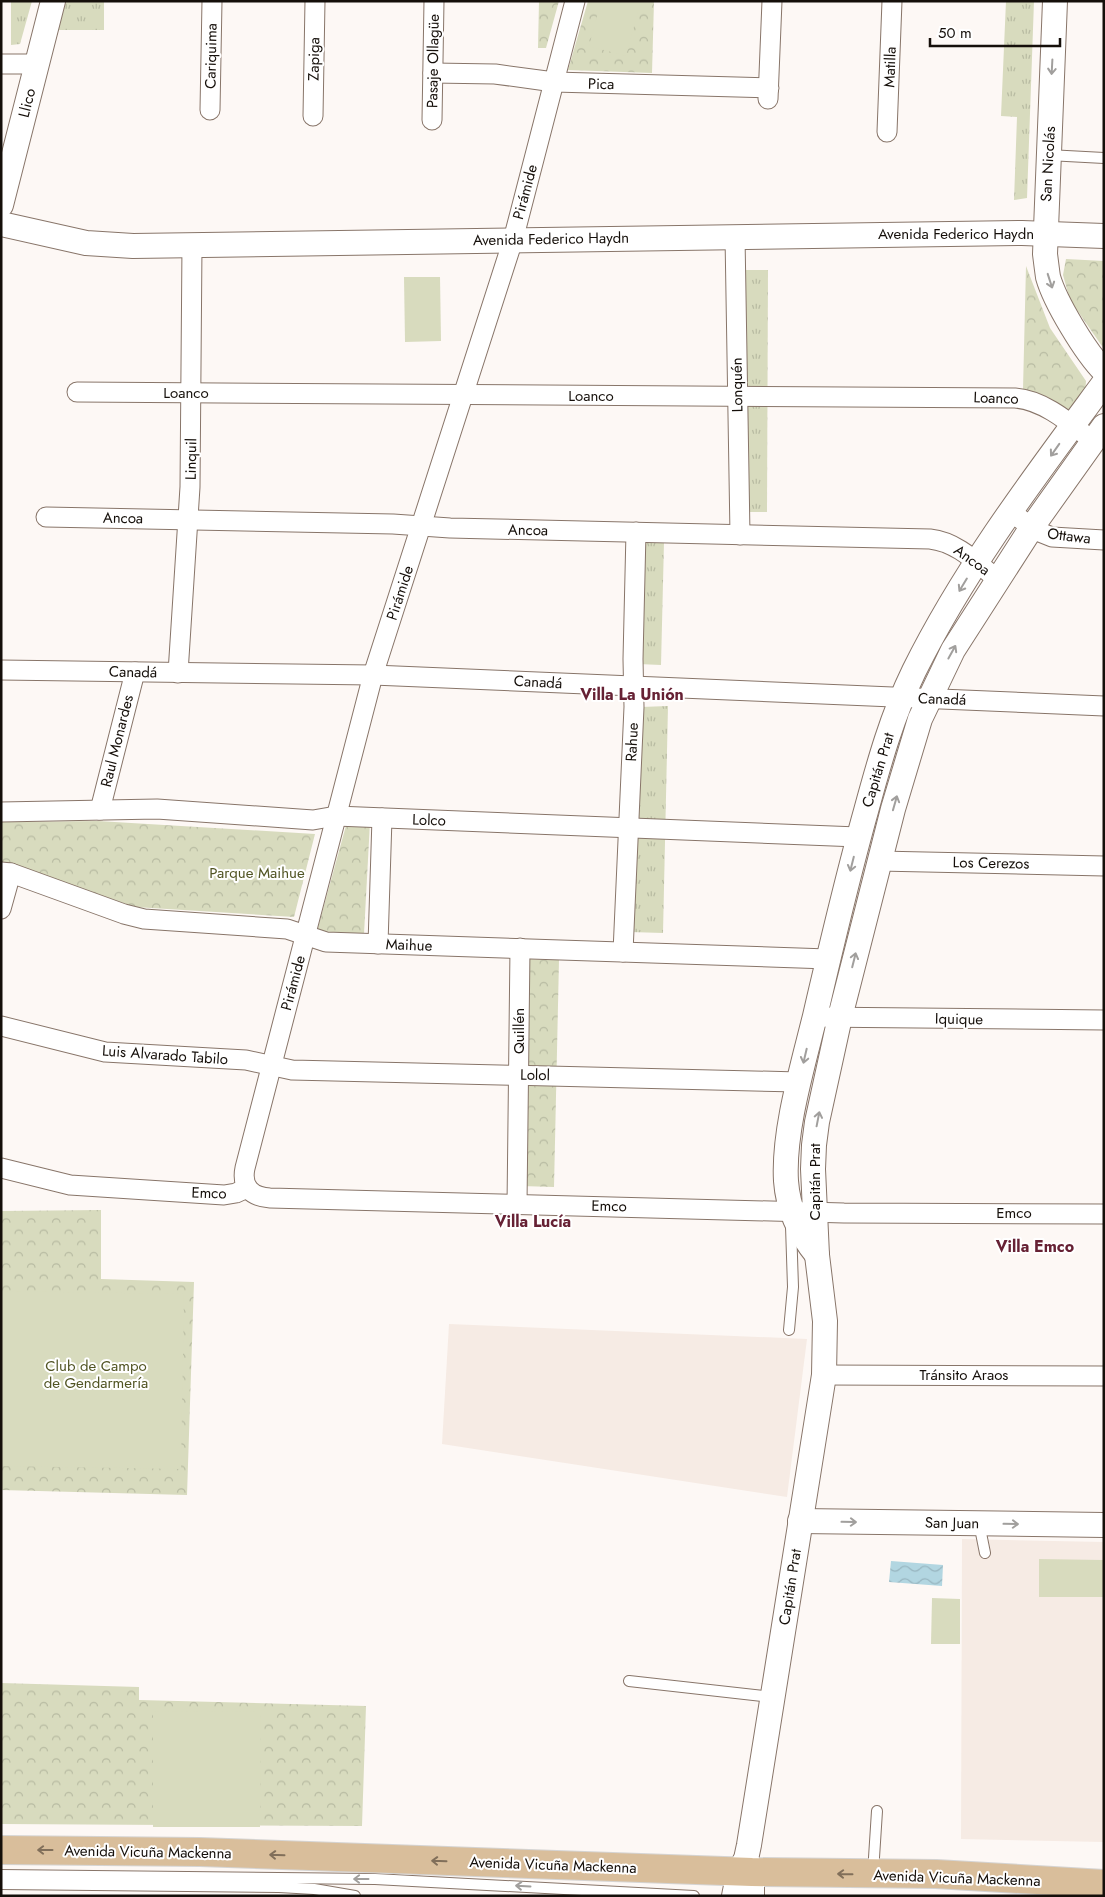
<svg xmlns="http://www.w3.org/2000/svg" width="1105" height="1897" font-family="Jost,sans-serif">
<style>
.built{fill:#f6ebe4}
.grass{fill:url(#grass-tufts)}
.forest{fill:url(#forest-crowns)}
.pitch{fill:#d8dbbe}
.water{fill:url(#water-waves)}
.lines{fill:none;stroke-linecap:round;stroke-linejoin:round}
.service-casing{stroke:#887569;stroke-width:12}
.minor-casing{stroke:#887569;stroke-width:21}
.tertiary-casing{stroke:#887569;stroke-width:26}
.primary-casing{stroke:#d5d4d3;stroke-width:30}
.service{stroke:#fff;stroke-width:10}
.minor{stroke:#fff;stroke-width:19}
.tertiary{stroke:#fff;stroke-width:24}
.primary{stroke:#d9be9b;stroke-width:28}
.oneway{stroke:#a19f9d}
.oneway2{stroke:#816f5a}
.labels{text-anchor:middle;stroke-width:4;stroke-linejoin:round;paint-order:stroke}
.street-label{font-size:15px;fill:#150f0a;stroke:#fff}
.park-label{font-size:15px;fill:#515423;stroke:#fff}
.neighbourhood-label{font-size:16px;font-weight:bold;fill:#662134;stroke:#fff}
</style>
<defs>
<pattern id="grass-tufts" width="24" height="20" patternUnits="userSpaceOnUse" patternTransform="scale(1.25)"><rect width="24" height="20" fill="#d8dbbe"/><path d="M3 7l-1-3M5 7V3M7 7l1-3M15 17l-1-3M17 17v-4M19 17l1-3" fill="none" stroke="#b8bba2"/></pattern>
<pattern id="forest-crowns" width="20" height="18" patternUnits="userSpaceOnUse" patternTransform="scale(1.25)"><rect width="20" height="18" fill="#d8dbbe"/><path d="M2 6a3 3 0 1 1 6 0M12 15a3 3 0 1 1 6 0" fill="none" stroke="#b8bba2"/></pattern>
<pattern id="water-waves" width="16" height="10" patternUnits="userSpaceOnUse" patternTransform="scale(1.25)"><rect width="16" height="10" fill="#b2d6e1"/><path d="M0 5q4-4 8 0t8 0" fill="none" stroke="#98b6c0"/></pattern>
</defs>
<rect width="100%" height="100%" fill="#fdf8f5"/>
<!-- built -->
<g class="built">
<path d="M 449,1324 L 807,1339 L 787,1497 L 442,1444 Z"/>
<path d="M 962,1539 L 1104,1542 L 1104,1842 L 961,1839 Z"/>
</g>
<!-- grass -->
<g class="grass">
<path d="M 11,1 L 32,1 L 20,44 L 11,45 Z"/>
<path d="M 66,1 L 104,1 L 104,30 L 58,30 Z"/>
<path d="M 1006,1 L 1034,1 L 1027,198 L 1014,200 L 1017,117 L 1001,116 Z"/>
<path d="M 741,270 L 768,270 L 767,512 L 746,512 Z"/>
<path d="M 641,542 L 664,542 L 661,665 L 638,664 Z"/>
<path d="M 668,706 L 663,933 L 630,932 L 641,707 Z"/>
</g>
<!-- forest -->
<g class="forest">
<path d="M 539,1 L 559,1 L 546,48 L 538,48 Z"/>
<path d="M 588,1 L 654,1 L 652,73 L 568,70 Z"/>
<path d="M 1066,259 L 1104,261 L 1104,349 L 1070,300 L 1063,275 Z"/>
<path d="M 1026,266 L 1050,328 L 1086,381 L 1085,396 L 1072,409 L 1062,411 L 1048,397 L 1023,389 Z"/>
<path d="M 98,821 L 315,834 L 294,917 L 135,907 L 12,865 L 1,866 L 1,822 Z"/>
<path d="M 347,822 L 370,822 L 364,934 L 317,931 Z"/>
<path d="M 526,959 L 559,960 L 554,1187 L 521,1186 Z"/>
<path d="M 101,1210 L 101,1279 L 194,1282 L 187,1495 L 1,1490 L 1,1211 Z"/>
<path d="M 1,1683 L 139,1687 L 139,1700 L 366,1706 L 362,1826 L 1,1824 Z"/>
</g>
<!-- pitch -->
<g class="pitch">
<path d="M 601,1 L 641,1 L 626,56 L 589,46 Z"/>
<path d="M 404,277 L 440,277 L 441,341 L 405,342 Z"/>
<path d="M 1,1291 L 184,1294 L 181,1469 L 1,1466 Z"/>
<path d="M 1039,1559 L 1104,1560 L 1104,1597 L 1039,1597 Z"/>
<path d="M 932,1598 L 960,1599 L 960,1644 L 931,1644 Z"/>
<path d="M 153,1711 L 261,1712 L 260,1827 L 153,1827 Z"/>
</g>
<!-- water -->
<path class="water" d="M 891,1561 L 943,1565 L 942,1586 L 889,1582 Z"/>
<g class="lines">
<defs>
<g id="service">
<path d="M 1048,155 L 1104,158"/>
<path d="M 789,1330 L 793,1287 L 791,1226"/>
<path d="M 979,1523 L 985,1553"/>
<path d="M 629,1681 L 772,1697"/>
<path d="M 873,1873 L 877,1811"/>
<path d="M 1,1875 L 375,1879 L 694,1896"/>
<path d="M 1,1884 L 279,1887 L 314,1889 L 355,1896"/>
</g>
<g id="minor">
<path d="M 575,1 L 513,240 L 373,675 L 245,1168 C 241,1187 252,1197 270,1198 L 844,1213 L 1104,1214"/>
<path d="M 1,64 L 37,64"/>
<path d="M 433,73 L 495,74 L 554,82 L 769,88"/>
<path d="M 768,99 L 772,1"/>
<path d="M 210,110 L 212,1"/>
<path d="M 313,116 L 315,1"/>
<path d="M 432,120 L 434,1"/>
<path d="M 887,132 L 892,1"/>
<path d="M 735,236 L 740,535"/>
<path d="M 77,392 L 1015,398 C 1044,400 1071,424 1093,441"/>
<path d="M 1011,512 L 1037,531 L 1052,537 L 1104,540"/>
<path d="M 46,517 L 393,524 L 450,528 L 930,539 C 957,542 976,562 997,579"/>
<path d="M 1,670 L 373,675 L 1104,706"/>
<path d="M 178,673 L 190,487 L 192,245"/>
<path d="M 100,810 L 135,672"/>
<path d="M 1,812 L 157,809 L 313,820 L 336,816 L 858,837"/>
<path d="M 879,861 L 1104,866"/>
<path d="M 1,872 L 11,873 L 124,914 L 144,919 L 287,929 L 326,942 L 828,959"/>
<path d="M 1,909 L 11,873"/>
<path d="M 378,944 L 382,818"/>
<path d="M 623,952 L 634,707 L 633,659 L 636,532"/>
<path d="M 815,1017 L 1104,1020"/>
<path d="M 1,1026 L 105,1052 L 246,1060 L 292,1070 L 799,1082"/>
<path d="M 1,1168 L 70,1185 L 224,1195 L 236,1193 L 247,1188"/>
<path d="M 517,1205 L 520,948"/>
<path d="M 824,1375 L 1104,1376"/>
</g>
<g id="tertiary">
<path d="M 1055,1 L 1045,254 C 1046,262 1047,270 1048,277 C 1055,302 1086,353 1104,371"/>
<path d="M 1,205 L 53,1"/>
<path d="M 1,224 L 86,243 L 133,246 L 1022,233 L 1104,236"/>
<path d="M 817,1255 C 799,1233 788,1209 786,1181 C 783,1131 803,1065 815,1016 C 831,947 847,879 866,811 C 879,763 892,716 914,671 C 965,568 1036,475 1104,383"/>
<path d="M 800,1521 L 1104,1525"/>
<path d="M 746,1859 L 752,1872 L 752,1896"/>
<path d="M 734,1896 L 739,1871 L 746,1859 L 749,1845 L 824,1375 L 825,1321 L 817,1255 L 813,1169 L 814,1145 L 817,1122 L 840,1017 L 893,809 L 920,719 L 953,650 L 1032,527 L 1104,426"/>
</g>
<path id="primary" d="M 1,1850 L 200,1852 L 752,1872 L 936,1874 L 1104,1884"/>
</defs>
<!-- service casing -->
<use href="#service" class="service-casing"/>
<!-- minor casing -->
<use href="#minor" class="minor-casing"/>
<!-- tertiary casing -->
<use href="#tertiary" class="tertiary-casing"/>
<!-- primary casing -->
<use href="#primary" class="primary-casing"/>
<!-- service -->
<use href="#service" class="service"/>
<!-- minor -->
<use href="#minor" class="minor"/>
<!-- tertiary -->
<use href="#tertiary" class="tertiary"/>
<!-- primary -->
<use href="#primary" class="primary"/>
</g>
<!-- one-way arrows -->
<defs><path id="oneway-shaft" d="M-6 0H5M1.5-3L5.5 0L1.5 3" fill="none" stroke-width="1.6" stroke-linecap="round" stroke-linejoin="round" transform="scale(1.25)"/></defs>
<g class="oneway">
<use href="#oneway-shaft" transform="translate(1052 67) rotate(93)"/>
<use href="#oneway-shaft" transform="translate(1050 281) rotate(72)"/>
<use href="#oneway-shaft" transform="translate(1055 450) rotate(125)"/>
<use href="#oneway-shaft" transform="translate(963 585) rotate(121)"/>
<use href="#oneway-shaft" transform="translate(952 652) rotate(-61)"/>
<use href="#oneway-shaft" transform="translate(895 803) rotate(-74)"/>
<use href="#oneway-shaft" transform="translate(852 864) rotate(104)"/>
<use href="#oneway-shaft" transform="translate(854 960) rotate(-76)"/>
<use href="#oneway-shaft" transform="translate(805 1056) rotate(103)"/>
<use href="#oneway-shaft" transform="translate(818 1119) rotate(-79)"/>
<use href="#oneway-shaft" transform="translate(849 1522) rotate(1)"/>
<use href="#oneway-shaft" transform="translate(1011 1524) rotate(1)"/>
<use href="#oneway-shaft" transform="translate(361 1879) rotate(-180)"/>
<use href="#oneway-shaft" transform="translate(523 1886) rotate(-177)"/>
</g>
<g class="oneway2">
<use href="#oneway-shaft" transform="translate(45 1850) rotate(180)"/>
<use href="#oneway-shaft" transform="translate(277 1855) rotate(-178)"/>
<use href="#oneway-shaft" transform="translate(439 1861) rotate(-178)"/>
<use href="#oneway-shaft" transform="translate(845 1874) rotate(-179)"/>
</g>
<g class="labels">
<!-- street labels -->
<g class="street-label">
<text transform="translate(211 56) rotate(-89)" y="5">Cariquima</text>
<text transform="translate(314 59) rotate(-89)" y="5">Zapiga</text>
<text transform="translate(433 61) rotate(-89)" y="5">Pasaje Ollagüe</text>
<text transform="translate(890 67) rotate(-88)" y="5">Matilla</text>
<text transform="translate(601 84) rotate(1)" y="5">Pica</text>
<text transform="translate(27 103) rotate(-76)" y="5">Llico</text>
<text transform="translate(1048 164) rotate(-87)" y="5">San Nicolás</text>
<text transform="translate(525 192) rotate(-75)" y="5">Pirámide</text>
<text x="956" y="239">Avenida Federico Haydn</text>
<text transform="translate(551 239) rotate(-1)" y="5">Avenida Federico Haydn</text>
<text transform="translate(737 385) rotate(-91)" y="5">Lonquén</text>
<text x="186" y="398">Loanco</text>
<text x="591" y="401">Loanco</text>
<text transform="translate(996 398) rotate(2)" y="5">Loanco</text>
<text transform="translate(191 459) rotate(-89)" y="5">Linquil</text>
<text transform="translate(123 518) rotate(1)" y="5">Ancoa</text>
<text transform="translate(528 530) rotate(1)" y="5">Ancoa</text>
<text transform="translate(1069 536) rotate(7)" y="5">Ottawa</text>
<text transform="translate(972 560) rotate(36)" y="5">Ancoa</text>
<text transform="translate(400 593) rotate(-72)" y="5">Pirámide</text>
<text transform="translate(133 672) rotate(1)" y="5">Canadá</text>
<text transform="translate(538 682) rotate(3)" y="5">Canadá</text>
<text transform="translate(942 699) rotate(2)" y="5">Canadá</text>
<text transform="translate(117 741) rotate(-76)" y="5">Raul Monardes</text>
<text transform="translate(632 742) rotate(-87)" y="5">Rahue</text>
<text transform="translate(878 770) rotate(-73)" y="5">Capitán Prat</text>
<text transform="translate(429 820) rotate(2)" y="5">Lolco</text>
<text transform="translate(991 863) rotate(1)" y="5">Los Cerezos</text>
<text transform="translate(409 945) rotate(2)" y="5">Maihue</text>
<text transform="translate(293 983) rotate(-75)" y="5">Pirámide</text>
<text transform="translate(959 1019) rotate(1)" y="5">Iquique</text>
<text transform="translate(519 1031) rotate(-90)" y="5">Quillén</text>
<text transform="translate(165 1055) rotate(4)" y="5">Luis Alvarado Tabilo</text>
<text transform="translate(535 1075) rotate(1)" y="5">Lolol</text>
<text transform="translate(815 1182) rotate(-90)" y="5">Capitán Prat</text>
<text transform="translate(209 1193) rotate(2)" y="5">Emco</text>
<text transform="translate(609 1206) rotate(1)" y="5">Emco</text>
<text x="1014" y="1218">Emco</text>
<text x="964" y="1380">Tránsito Araos</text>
<text transform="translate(952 1523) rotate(1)" y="5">San Juan</text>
<text transform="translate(790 1587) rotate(-81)" y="5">Capitán Prat</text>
<text transform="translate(148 1852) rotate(1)" y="5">Avenida Vicuña Mackenna</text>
<text transform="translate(553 1865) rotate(2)" y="5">Avenida Vicuña Mackenna</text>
<text transform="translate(957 1878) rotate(2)" y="5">Avenida Vicuña Mackenna</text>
</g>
<!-- park labels -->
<g class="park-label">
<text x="257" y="878">Parque Maihue</text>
<text x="96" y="1371">Club de Campo<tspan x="96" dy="17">de Gendarmería</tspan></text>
</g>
<!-- neighbourhood labels -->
<g class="neighbourhood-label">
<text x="632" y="700">Villa La Unión</text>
<text x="533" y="1227">Villa Lucía</text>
<text x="1035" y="1252">Villa Emco</text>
</g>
</g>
<!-- border -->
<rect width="1105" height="1897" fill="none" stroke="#150f0a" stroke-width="5"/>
<!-- scale -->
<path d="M930 38v8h130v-8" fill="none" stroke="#150f0a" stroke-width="2.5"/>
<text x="938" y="38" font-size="15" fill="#150f0a" stroke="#ffffff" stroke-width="4" paint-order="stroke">50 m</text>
</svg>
